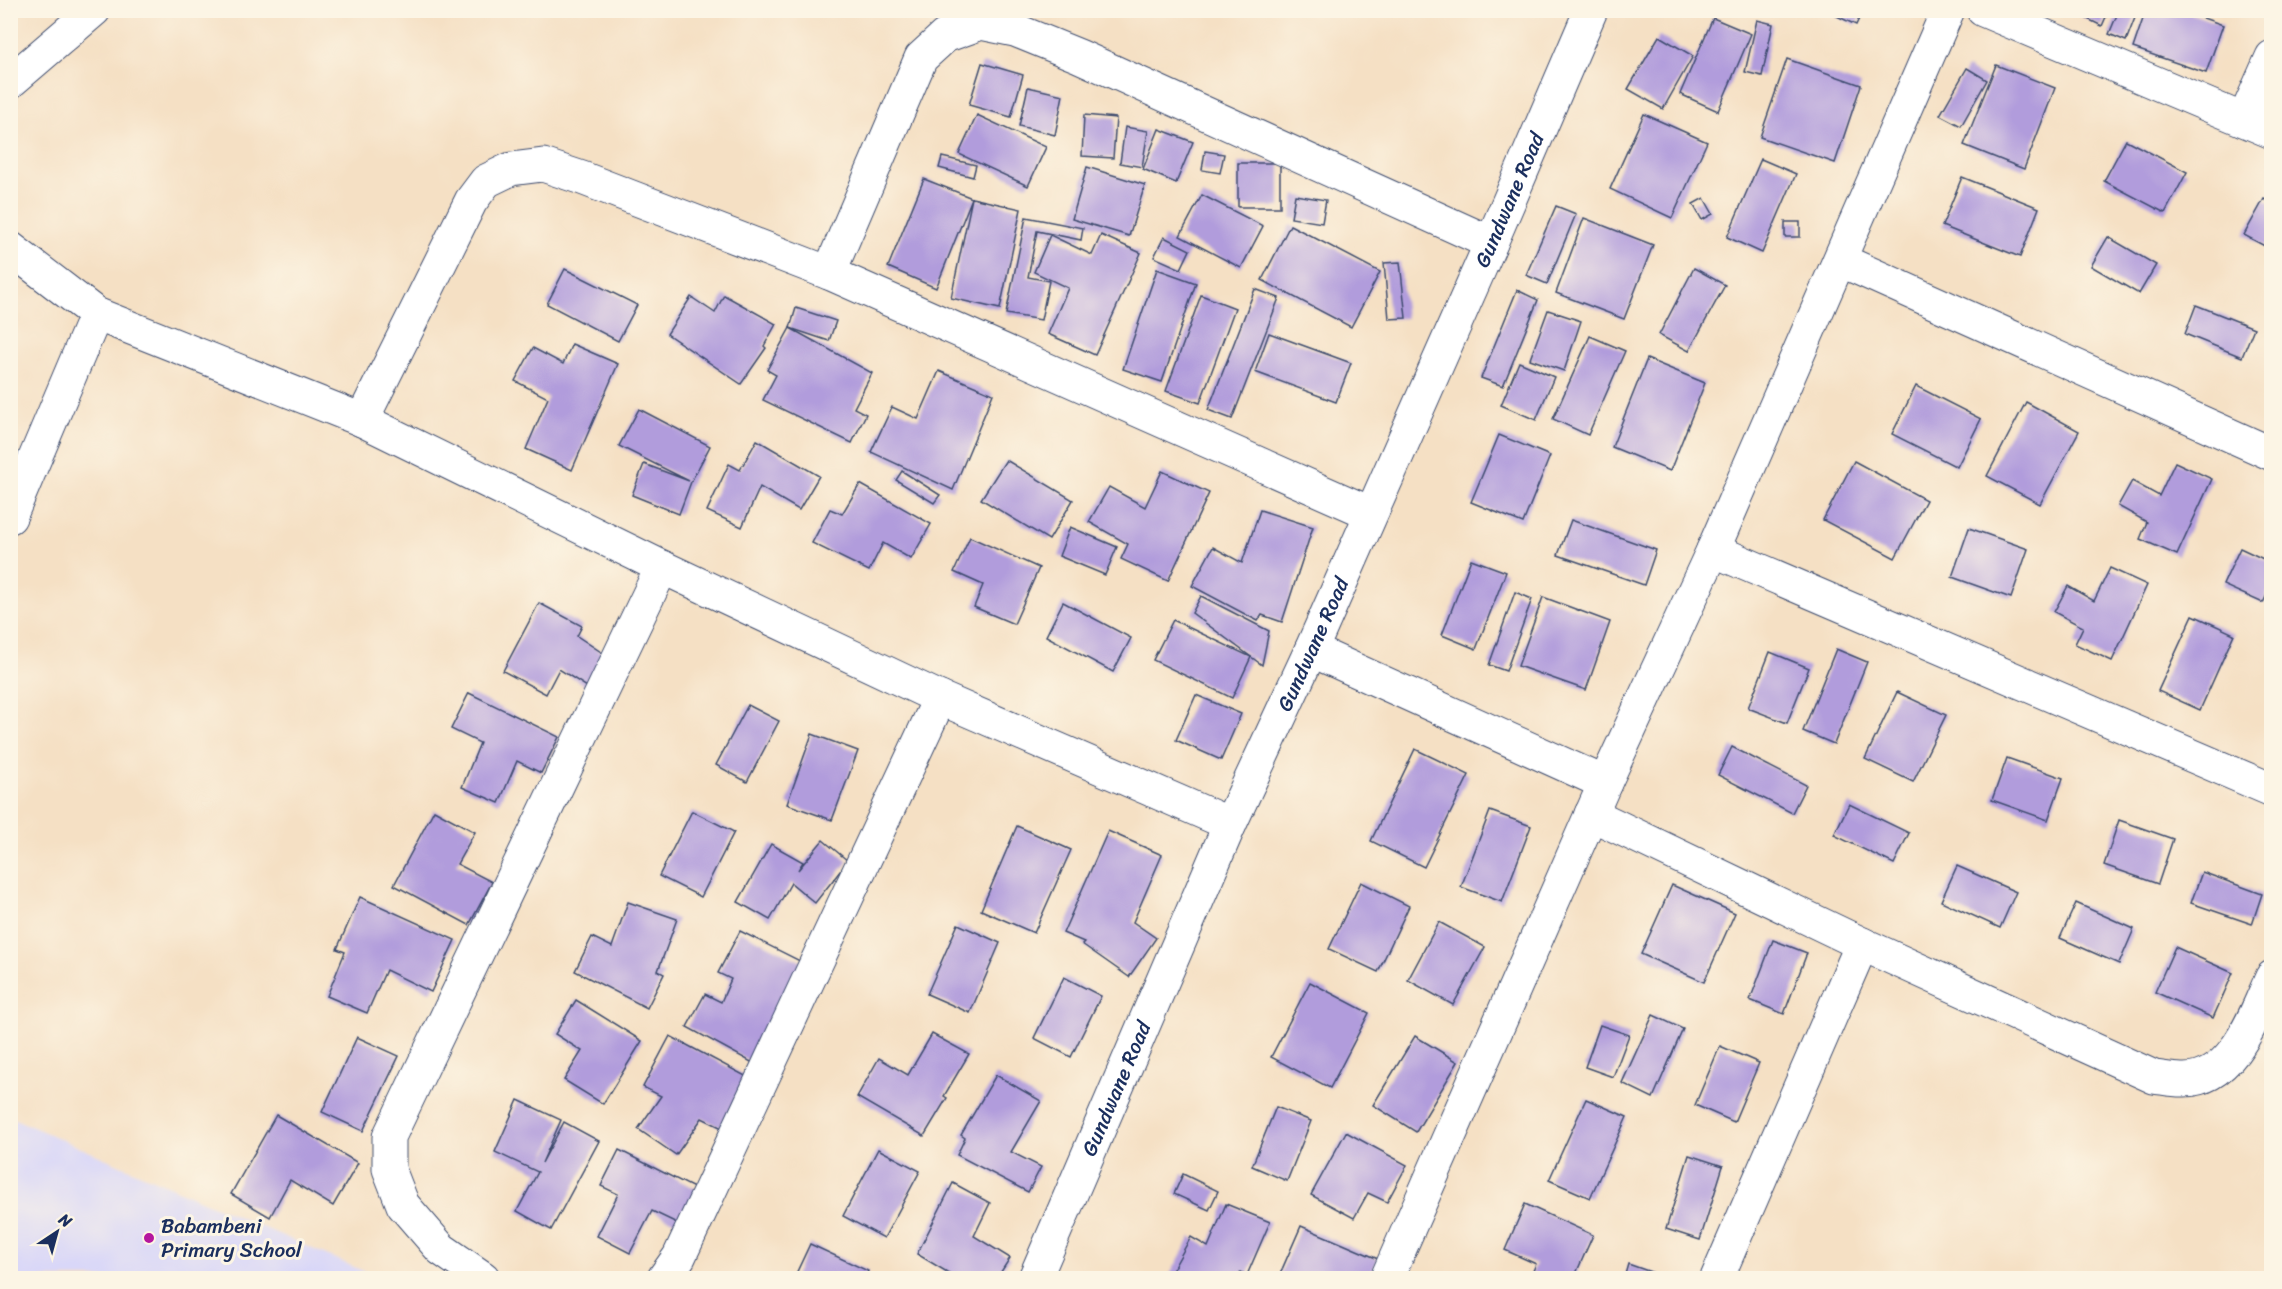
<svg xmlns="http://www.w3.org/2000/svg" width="2282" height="1289" font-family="Sriracha,sans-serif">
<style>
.built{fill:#d9d7f8}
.building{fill:#b19cdc}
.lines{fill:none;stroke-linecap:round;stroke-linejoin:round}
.minor-casing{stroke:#3c4a6d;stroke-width:35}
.minor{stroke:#fff;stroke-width:33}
.poi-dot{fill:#b5179e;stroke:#fcf5e5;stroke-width:2}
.labels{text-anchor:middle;stroke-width:6;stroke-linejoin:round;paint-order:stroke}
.street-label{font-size:21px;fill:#1b2f5e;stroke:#fcf5e5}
.poi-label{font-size:21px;fill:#1b2f5e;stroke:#fcf5e5;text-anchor:start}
</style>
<rect width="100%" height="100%" fill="#fcf5e5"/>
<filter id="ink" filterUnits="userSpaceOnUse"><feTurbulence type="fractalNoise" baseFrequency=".0167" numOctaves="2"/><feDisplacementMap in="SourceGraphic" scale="12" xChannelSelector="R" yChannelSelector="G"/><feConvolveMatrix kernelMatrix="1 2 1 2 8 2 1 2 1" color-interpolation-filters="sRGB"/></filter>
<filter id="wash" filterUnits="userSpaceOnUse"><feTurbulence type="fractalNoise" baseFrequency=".008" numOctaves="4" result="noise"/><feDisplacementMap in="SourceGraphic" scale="24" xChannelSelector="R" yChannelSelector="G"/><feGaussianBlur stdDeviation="1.35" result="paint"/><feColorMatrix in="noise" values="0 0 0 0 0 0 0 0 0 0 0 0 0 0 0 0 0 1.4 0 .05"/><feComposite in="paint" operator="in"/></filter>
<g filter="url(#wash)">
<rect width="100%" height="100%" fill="#f5e0c4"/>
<!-- built -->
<path class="built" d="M 10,1117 L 196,1198 L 379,1278 L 11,1278 Z"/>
<g id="blocks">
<!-- building -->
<g class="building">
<path d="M 1824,10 L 1863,10 L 1856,25 Z"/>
<path d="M 2069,10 L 2109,10 L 2102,26 Z"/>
<path d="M 2119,10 L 2138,10 L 2126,41 L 2109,34 Z"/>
<path d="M 2146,10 L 2189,10 L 2189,13 L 2223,25 L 2206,73 L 2133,48 Z"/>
<path d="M 1713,18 L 1751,34 L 1718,111 L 1680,94 Z"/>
<path d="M 1757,20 L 1773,24 L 1762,76 L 1745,72 Z"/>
<path d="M 1659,36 L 1693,56 L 1663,109 L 1628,89 Z"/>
<path d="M 1787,59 L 1861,85 L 1835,163 L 1760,137 Z"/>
<path d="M 982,63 L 1023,75 L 1011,117 L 969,105 Z"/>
<path d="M 1996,65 L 2055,88 L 2024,169 L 1964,145 Z"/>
<path d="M 1967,68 L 1987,80 L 1961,126 L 1940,115 Z"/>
<path d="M 1028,87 L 1063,95 L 1055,135 L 1019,126 Z"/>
<path d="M 1644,114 L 1707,142 L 1672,218 L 1610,189 Z"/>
<path d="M 977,115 L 1046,147 L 1028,186 L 959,154 Z"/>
<path d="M 1084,115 L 1116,118 L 1113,158 L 1082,156 Z"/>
<path d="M 1125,127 L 1148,131 L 1142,167 L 1120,163 Z"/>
<path d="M 1159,129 L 1193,142 L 1176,183 L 1143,169 Z"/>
<path d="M 2126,140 L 2187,172 L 2165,213 L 2104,181 Z"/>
<path d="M 1205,151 L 1224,154 L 1220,173 L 1202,170 Z"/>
<path d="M 942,157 L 976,165 L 973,177 L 939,168 Z"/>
<path d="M 1761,159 L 1796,174 L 1762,253 L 1727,237 Z"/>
<rect x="1238" y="163" width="42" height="44"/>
<path d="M 1087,167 L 1145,185 L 1129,236 L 1072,219 Z"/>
<path d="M 1962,177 L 2039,208 L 2020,257 L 1942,226 Z"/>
<path d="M 924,179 L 972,198 L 1021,209 L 1000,309 L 951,298 L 972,198 L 936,288 L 888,267 Z"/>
<path d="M 1202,195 L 1263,226 L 1241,268 L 1180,236 Z"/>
<path d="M 1295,195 L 1326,200 L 1322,223 L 1291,218 Z"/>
<path d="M 1704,198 L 1713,214 L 1702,220 L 1693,204 Z"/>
<path d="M 2264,199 L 2272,203 L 2272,250 L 2244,235 Z"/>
<path d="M 1556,206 L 1576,214 L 1547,284 L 1526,275 Z"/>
<path d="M 1026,217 L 1083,228 L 1081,240 L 1037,231 L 1028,277 L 1049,281 L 1041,320 L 1006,314 Z"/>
<path d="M 1584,218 L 1653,245 L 1624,319 L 1556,293 Z"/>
<rect x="1785" y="222" width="15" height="15"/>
<path d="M 1290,225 L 1380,272 L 1351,327 L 1262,280 Z"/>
<path d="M 1050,235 L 1092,255 L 1101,235 L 1141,253 L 1095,355 L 1048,334 L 1068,288 L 1034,272 Z"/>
<path d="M 1164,237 L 1190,250 L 1181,269 L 1154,257 Z"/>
<path d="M 2108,237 L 2156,265 L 2139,294 L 2091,266 Z"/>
<path d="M 1400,262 L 1406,318 L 1389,319 L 1384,263 Z"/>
<path d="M 1694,268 L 1725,285 L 1689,351 L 1659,335 Z"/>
<path d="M 565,269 L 637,305 L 618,341 L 547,304 Z"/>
<path d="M 1157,269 L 1196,283 L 1162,382 L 1123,369 Z"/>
<path d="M 1255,289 L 1279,298 L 1232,419 L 1208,410 Z"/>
<path d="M 1517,290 L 1538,300 L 1503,386 L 1481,378 Z"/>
<path d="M 724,295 L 776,324 L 764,346 L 766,348 L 741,384 L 667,334 L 691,297 L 715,313 Z"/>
<path d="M 1201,295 L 1235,308 L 1200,403 L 1166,391 Z"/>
<path d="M 2196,305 L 2254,328 L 2242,357 L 2185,334 Z"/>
<path d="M 796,308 L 836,321 L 829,341 L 790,328 Z"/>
<path d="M 1548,310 L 1581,321 L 1564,371 L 1530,359 Z"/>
<path d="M 790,328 L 872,373 L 854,408 L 866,414 L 852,443 L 763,400 L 776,375 L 767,370 Z"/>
<path d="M 1269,333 L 1351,363 L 1336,402 L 1255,372 Z"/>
<path d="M 1590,336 L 1625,351 L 1588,435 L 1553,419 Z"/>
<path d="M 572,344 L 618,364 L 572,470 L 526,449 L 548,398 L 515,381 L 533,348 L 563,364 Z"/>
<path d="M 1647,359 L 1705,383 L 1670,471 L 1612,447 Z"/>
<path d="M 1519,362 L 1554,377 L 1536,420 L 1501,405 Z"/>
<path d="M 939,371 L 993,394 L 953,490 L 871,452 L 892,407 L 918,419 Z"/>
<path d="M 1916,386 L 1981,419 L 1957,467 L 1892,434 Z"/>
<path d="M 2026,402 L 2079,431 L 2040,504 L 1987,476 Z"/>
<path d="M 639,409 L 710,446 L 691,482 L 679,514 L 632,495 L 644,464 L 689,481 L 619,446 Z"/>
<path d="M 1499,435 L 1550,456 L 1523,523 L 1471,502 Z"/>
<path d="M 757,440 L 819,476 L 799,510 L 760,487 L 742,527 L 707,511 L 729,464 L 740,470 Z"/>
<path d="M 1006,460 L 1073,500 L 1049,540 L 981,499 Z"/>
<path d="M 1854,461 L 1926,500 L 1895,558 L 1823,520 Z"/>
<path d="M 2175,462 L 2212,479 L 2177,555 L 2140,539 L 2147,522 L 2118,506 L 2132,481 L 2159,496 Z"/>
<path d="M 902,471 L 940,495 L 934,503 L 896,480 Z"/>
<path d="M 1162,471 L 1209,493 L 1168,581 L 1121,559 L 1128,544 L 1089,522 L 1109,487 L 1145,507 Z"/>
<path d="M 860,484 L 931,524 L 911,559 L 883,543 L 869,571 L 812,543 L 830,509 L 842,514 Z"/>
<path d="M 1260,510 L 1313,527 L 1282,622 L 1262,615 L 1258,621 L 1192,586 L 1213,547 L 1242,563 Z"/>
<path d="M 1571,520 L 1656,550 L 1644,585 L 1558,555 Z"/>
<path d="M 1070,527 L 1117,547 L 1105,575 L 1059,556 Z"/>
<path d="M 1969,528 L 2028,549 L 2011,598 L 1952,577 Z"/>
<path d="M 970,537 L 1039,568 L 1014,624 L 974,607 L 983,585 L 954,572 Z"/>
<path d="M 2240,548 L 2272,563 L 2272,584 L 2263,603 L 2223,585 Z"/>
<path d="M 1471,559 L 1506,572 L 1476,649 L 1442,635 Z"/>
<path d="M 2110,568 L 2147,585 L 2112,661 L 2075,644 L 2083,627 L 2054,612 L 2068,586 L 2094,601 Z"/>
<path d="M 1515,592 L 1532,599 L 1506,671 L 1489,665 Z"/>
<path d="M 1201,596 L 1269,631 L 1262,665 L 1192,613 Z"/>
<path d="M 1543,597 L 1610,622 L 1586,690 L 1518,666 Z"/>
<path d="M 1063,602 L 1131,638 L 1113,672 L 1046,636 Z"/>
<path d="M 539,603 L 582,626 L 577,636 L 607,656 L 587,687 L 559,669 L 546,694 L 503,671 Z"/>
<path d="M 2193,615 L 2234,634 L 2200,710 L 2158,691 Z"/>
<path d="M 1173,620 L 1251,657 L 1232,698 L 1153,660 Z"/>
<path d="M 1836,649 L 1867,662 L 1834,744 L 1803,731 Z"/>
<path d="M 1770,652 L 1809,668 L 1787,723 L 1748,708 Z"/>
<path d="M 1897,692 L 1946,715 L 1913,782 L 1865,759 Z"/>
<path d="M 469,693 L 559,737 L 541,773 L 517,761 L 499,803 L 462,787 L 480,743 L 451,729 Z"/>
<path d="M 1196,695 L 1241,714 L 1221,760 L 1176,740 Z"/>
<path d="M 748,705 L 779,721 L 747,782 L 716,765 Z"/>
<path d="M 812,734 L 858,751 L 832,820 L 787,804 Z"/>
<path d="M 1732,747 L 1806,785 L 1792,813 L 1718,775 Z"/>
<path d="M 1415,749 L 1469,775 L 1424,867 L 1371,841 Z"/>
<path d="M 2007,758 L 2063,778 L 2048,820 L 1992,800 Z"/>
<path d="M 1849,804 L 1909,833 L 1894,864 L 1834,835 Z"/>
<path d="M 434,810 L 475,832 L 457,864 L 492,882 L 469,925 L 394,885 Z"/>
<path d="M 692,811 L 734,832 L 701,897 L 659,876 Z"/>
<path d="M 1490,811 L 1531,826 L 1502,902 L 1461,887 Z"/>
<path d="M 2119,820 L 2173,839 L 2158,884 L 2104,865 Z"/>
<path d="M 1017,826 L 1071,850 L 1034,933 L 981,910 Z"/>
<path d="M 1108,831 L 1162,855 L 1133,922 L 1156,938 L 1129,977 L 1082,944 L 1084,942 L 1063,933 Z"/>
<path d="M 823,840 L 848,861 L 815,903 L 791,883 L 770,920 L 738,902 L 771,844 L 803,862 L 798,870 Z"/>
<path d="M 1957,866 L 2016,892 L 2000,928 L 1941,901 Z"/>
<path d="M 2202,872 L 2262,894 L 2252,924 L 2191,903 Z"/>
<path d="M 1361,882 L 1409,906 L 1378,972 L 1329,949 Z"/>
<path d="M 1672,885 L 1735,913 L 1704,982 L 1641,954 Z"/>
<path d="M 360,897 L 455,940 L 431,992 L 386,970 L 367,1013 L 327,996 L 345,952 L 337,949 Z"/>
<path d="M 628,902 L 677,919 L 658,971 L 664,974 L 647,1008 L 575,971 L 592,937 L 612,947 Z"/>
<path d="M 2076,903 L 2134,929 L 2119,964 L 2060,938 Z"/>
<path d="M 1439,922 L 1485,947 L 1453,1005 L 1408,980 Z"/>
<path d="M 958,924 L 1000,943 L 970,1013 L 927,994 Z"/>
<path d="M 740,931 L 812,967 L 764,1069 L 687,1027 L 705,994 L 721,1002 L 731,979 L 718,973 Z"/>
<path d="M 1773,940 L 1807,953 L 1784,1014 L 1750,1000 Z"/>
<path d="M 2175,947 L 2233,973 L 2213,1018 L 2155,992 Z"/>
<path d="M 1064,977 L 1101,996 L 1071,1057 L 1034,1038 Z"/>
<path d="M 1310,982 L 1369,1013 L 1330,1088 L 1271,1057 Z"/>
<path d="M 576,1000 L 642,1041 L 603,1104 L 564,1080 L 582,1051 L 555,1034 Z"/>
<path d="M 1653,1015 L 1683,1029 L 1653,1098 L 1622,1083 Z"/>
<path d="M 1600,1025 L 1629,1035 L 1613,1077 L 1585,1067 Z"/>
<path d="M 932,1034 L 969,1054 L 944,1096 L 947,1098 L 924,1136 L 857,1097 L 879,1058 L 908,1075 Z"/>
<path d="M 670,1036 L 753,1080 L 726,1130 L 702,1118 L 676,1155 L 638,1129 L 661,1096 L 643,1087 Z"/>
<path d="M 1415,1036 L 1458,1062 L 1416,1132 L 1373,1105 Z"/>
<path d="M 357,1037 L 399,1056 L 363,1131 L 322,1112 Z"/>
<path d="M 1720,1046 L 1759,1063 L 1734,1122 L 1695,1105 Z"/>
<path d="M 996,1075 L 1041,1101 L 1011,1152 L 1041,1167 L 1028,1192 L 957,1155 L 965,1138 L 961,1135 Z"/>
<path d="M 1586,1099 L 1627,1117 L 1590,1198 L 1549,1180 Z"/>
<path d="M 518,1100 L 561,1120 L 542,1163 L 564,1122 L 599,1141 L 551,1230 L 517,1211 L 538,1172 L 495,1152 Z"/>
<path d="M 1276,1107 L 1311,1121 L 1287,1181 L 1252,1166 Z"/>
<path d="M 276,1115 L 358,1163 L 333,1206 L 290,1180 L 270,1217 L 231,1194 Z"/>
<path d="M 1346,1132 L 1407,1165 L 1387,1202 L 1368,1193 L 1354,1218 L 1311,1195 Z"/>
<path d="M 878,1149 L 920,1171 L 884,1238 L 843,1216 Z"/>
<path d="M 619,1150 L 698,1190 L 681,1225 L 652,1211 L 630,1253 L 597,1236 L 618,1194 L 601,1186 Z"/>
<path d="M 1689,1155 L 1723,1166 L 1700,1240 L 1666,1229 Z"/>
<path d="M 1183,1174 L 1218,1191 L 1209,1210 L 1174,1194 Z"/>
<path d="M 953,1183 L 990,1203 L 974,1236 L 1010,1258 L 997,1278 L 957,1278 L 917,1254 Z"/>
<path d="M 1226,1204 L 1270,1222 L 1247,1275 L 1241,1272 L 1237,1278 L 1168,1278 L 1191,1237 L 1208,1247 Z"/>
<path d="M 1525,1204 L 1593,1235 L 1574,1278 L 1530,1278 L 1536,1264 L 1505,1250 Z"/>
<path d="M 1301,1226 L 1378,1259 L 1369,1278 L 1281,1278 L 1282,1275 L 1280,1274 Z"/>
<path d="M 810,1244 L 868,1271 L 865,1278 L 794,1278 Z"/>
<path d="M 1628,1264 L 1668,1278 L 1624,1278 Z"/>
</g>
</g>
</g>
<g filter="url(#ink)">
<use href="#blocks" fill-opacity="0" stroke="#3c4a6d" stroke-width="1.5"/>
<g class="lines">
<defs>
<g id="minor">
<path d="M 1983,10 L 2272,132"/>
<path d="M 10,82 L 94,10"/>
<path d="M 2244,120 L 2272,57"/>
<path d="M 10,248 L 96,314 L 362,420 L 662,567 L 940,698 L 1230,824"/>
<path d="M 1840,260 L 2272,454"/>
<path d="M 829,273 L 921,58 L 945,36 L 981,23 L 1015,30 L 1079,56 L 1491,243"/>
<path d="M 362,420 L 471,201 L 486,181 L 511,169 L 543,165 L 582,178 L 829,273 L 1370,513"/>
<path d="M 10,517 L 96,314"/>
<path d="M 1713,550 L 2272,790"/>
<path d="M 1311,650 L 1605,783"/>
<path d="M 1591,814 L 1862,944 L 2154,1077 C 2163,1078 2172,1080 2182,1080 C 2233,1082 2255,1014 2272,977"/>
<path d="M 483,1278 L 441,1249 L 403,1205 L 389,1169 L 389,1137 L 662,567"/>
<path d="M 664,1278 L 679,1257 L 940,698"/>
<path id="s1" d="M 1035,1278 L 1230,824 L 1311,650 L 1491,243 L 1591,10"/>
<path d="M 1387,1278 L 1605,783 L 1713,550 L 1948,10"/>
<path d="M 1717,1278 L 1862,944"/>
</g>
</defs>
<!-- minor casing -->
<use href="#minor" class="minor-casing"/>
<!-- minor -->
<use href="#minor" class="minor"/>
</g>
</g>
<!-- markers -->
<circle class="poi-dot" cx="149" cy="1238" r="6"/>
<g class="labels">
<!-- street labels -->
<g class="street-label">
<text dy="7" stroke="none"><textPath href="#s1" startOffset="1178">Gundwane Road</textPath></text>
<text dy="7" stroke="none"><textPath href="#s1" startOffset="692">Gundwane Road</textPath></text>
<text dy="7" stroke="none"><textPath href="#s1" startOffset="206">Gundwane Road</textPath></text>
</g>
<!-- poi labels -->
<g class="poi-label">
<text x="161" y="1233">Babambeni<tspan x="161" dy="24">Primary School</tspan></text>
</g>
</g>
<!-- margin -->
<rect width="2282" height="1289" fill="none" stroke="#fcf5e5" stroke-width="36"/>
<!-- north arrow -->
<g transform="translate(57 1232) rotate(36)" stroke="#fcf5e5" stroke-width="4.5" paint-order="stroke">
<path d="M0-4.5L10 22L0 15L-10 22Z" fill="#1b2f5e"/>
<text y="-9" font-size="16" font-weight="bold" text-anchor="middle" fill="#1b2f5e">N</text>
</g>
</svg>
